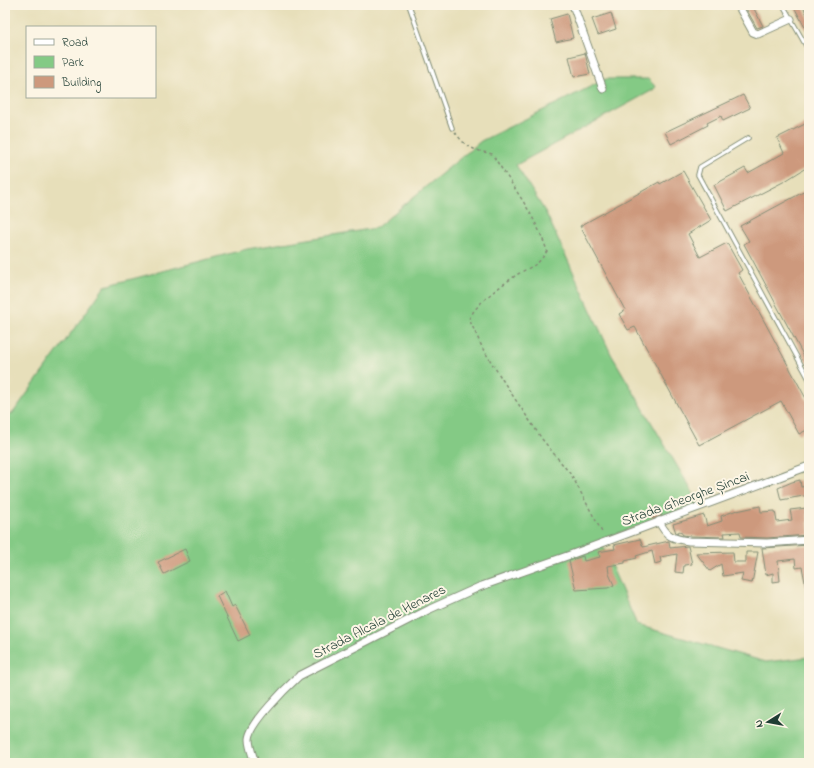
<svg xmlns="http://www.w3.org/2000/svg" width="814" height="768" font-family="'Indie Flower',sans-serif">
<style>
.green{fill:#84ca85;stroke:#52845c}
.building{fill:#cd997d}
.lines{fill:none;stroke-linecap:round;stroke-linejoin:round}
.service-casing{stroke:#838e77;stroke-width:5.5}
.minor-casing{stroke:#838e77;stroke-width:9}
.path{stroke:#838e77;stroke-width:1.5;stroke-dasharray:3 3;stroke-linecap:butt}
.service{stroke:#fff;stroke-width:3.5}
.minor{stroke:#fff;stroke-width:7}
.labels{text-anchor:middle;stroke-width:4;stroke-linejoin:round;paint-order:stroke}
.street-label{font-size:14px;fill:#1f3d34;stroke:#fcf5e5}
</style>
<rect width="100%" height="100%" fill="#fcf5e5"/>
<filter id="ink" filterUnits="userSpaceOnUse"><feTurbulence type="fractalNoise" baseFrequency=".025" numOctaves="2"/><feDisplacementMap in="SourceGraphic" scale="8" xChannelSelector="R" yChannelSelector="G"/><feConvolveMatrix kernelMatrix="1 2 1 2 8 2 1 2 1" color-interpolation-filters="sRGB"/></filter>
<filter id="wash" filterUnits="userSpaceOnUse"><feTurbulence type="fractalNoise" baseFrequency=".012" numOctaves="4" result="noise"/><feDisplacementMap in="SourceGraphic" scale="16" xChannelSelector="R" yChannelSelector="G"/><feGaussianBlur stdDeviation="0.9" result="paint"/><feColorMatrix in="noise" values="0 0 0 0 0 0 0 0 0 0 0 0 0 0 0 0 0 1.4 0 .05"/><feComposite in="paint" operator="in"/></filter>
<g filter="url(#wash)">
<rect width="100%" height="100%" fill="#e7dfba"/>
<!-- green -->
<path class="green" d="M 606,79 L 648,79 L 656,87 L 653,90 L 516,165 L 546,213 L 611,354 L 699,503 L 600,540 L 637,625 L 766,662 L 809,657 L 809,763 L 5,763 L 5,416 L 13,413 L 105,286 L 247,249 L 376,228 L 481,141 Z"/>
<g id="blocks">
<!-- building -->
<g class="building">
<path d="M 744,5 L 752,5 L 763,26 L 757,28 Z"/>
<path d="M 793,5 L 802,5 L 809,18 L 809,35 Z"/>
<path d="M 611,13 L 616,29 L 598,35 L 592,19 Z"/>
<path d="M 567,14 L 573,38 L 556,42 L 550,19 Z"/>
<path d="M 585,53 L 590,74 L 574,77 L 569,57 Z"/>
<path d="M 743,95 L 750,108 L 723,121 L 721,116 L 707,123 L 708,125 L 671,144 L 665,132 Z"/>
<path d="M 809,122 L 809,166 L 785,181 L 727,211 L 714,185 L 745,168 L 748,173 L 784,153 L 777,138 Z"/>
<path d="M 683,171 L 711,220 L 688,234 L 700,257 L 727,243 L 742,270 L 738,273 L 809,404 L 809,429 L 799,434 L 781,401 L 699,445 L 635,327 L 628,330 L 619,314 L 625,310 L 580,226 L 659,182 L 660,184 Z"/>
<path d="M 809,189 L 809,366 L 744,244 L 749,241 L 740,226 Z"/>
<path d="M 800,480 L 801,487 L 808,486 L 809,495 L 781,500 L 778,488 L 792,482 Z"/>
<path d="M 760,506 L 761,512 L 775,511 L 777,522 L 792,520 L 790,510 L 807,508 L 809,535 L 767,538 L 741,537 L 740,532 L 724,533 L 725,537 L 689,536 L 683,535 L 680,531 L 676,533 L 673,524 L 704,515 L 707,526 L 722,521 L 721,516 L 737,510 L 737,511 Z"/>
<path d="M 658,509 L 662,515 L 653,519 L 650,514 Z"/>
<path d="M 640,539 L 643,547 L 669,541 L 670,548 L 688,546 L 692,564 L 684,565 L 683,573 L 675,572 L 677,554 L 660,557 L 661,562 L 655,564 L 652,551 L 636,556 L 637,558 L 625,561 L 625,563 L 608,566 L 609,574 L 614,585 L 608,588 L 576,590 L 569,561 L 583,556 L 584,561 L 600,557 L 598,552 L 615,549 L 614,545 Z"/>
<path d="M 809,545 L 809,586 L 806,587 L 802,567 L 796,568 L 795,559 L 778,561 L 780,581 L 773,582 L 773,573 L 766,575 L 762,548 Z"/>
<path d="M 185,549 L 190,561 L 164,574 L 158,562 Z"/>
<path d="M 733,552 L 734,562 L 746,562 L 746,552 L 758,552 L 752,583 L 741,581 L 743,573 L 723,576 L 721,564 L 710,571 L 696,553 Z"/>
<path d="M 225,591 L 232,607 L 235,605 L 250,635 L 238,641 L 217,596 Z"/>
</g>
</g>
</g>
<g filter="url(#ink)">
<use href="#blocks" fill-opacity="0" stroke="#838e77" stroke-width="1"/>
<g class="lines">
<defs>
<g id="service">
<path d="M 409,5 L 452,128"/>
<path d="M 783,5 L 809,51"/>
<path d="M 748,138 L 700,167 L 698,175 L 809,379"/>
</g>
<g id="minor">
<path d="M 573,5 L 603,89"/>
<path d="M 738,5 L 753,32 L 758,34 L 791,19"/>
<path d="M 659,521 C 666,537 674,539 689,541 L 767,543 L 809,540"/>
<path d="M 255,763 C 253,756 249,747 249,739 C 250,723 287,687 299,676 L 430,609 L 479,587 L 570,555 L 809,466"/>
</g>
</defs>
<!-- service casing -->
<use href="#service" class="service-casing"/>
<!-- minor casing -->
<use href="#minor" class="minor-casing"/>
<!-- path -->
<path class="path" d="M 455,132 C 467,149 472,149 492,154 C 512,185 536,216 547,251 C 537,267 533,265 518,274 C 502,285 477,302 469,319 L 483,349 L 507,387 L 542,439 L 572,476 L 603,534"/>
<!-- service -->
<use href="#service" class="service"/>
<!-- minor -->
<use href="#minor" class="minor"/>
</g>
</g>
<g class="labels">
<!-- street labels -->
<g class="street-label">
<text transform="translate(685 498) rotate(-20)" y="5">Strada Gheorghe Șincai</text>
<text transform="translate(379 621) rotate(-27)" y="5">Strada Alcala de Henares</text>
</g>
</g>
<!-- margin -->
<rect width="814" height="768" fill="none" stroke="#fcf5e5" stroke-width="20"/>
<!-- legend -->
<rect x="26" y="26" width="130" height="72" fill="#fcf5e5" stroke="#a4ab9e"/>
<rect x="34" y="39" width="20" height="6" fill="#ffffff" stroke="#a4ab9e"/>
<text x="62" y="46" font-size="12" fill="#1f3d34">Road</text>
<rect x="34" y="56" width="20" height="12" fill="#84ca85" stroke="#a4ab9e"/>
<text x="62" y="66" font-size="12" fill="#1f3d34">Park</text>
<rect x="34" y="76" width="20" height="12" fill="#cd997d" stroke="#a4ab9e"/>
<text x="62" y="86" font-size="12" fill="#1f3d34">Building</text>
<!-- north arrow -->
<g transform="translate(768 722) rotate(259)" stroke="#fcf5e5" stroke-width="3" paint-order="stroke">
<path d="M0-3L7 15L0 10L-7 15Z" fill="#1f3d34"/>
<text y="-6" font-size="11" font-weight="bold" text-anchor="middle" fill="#1f3d34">N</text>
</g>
</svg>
